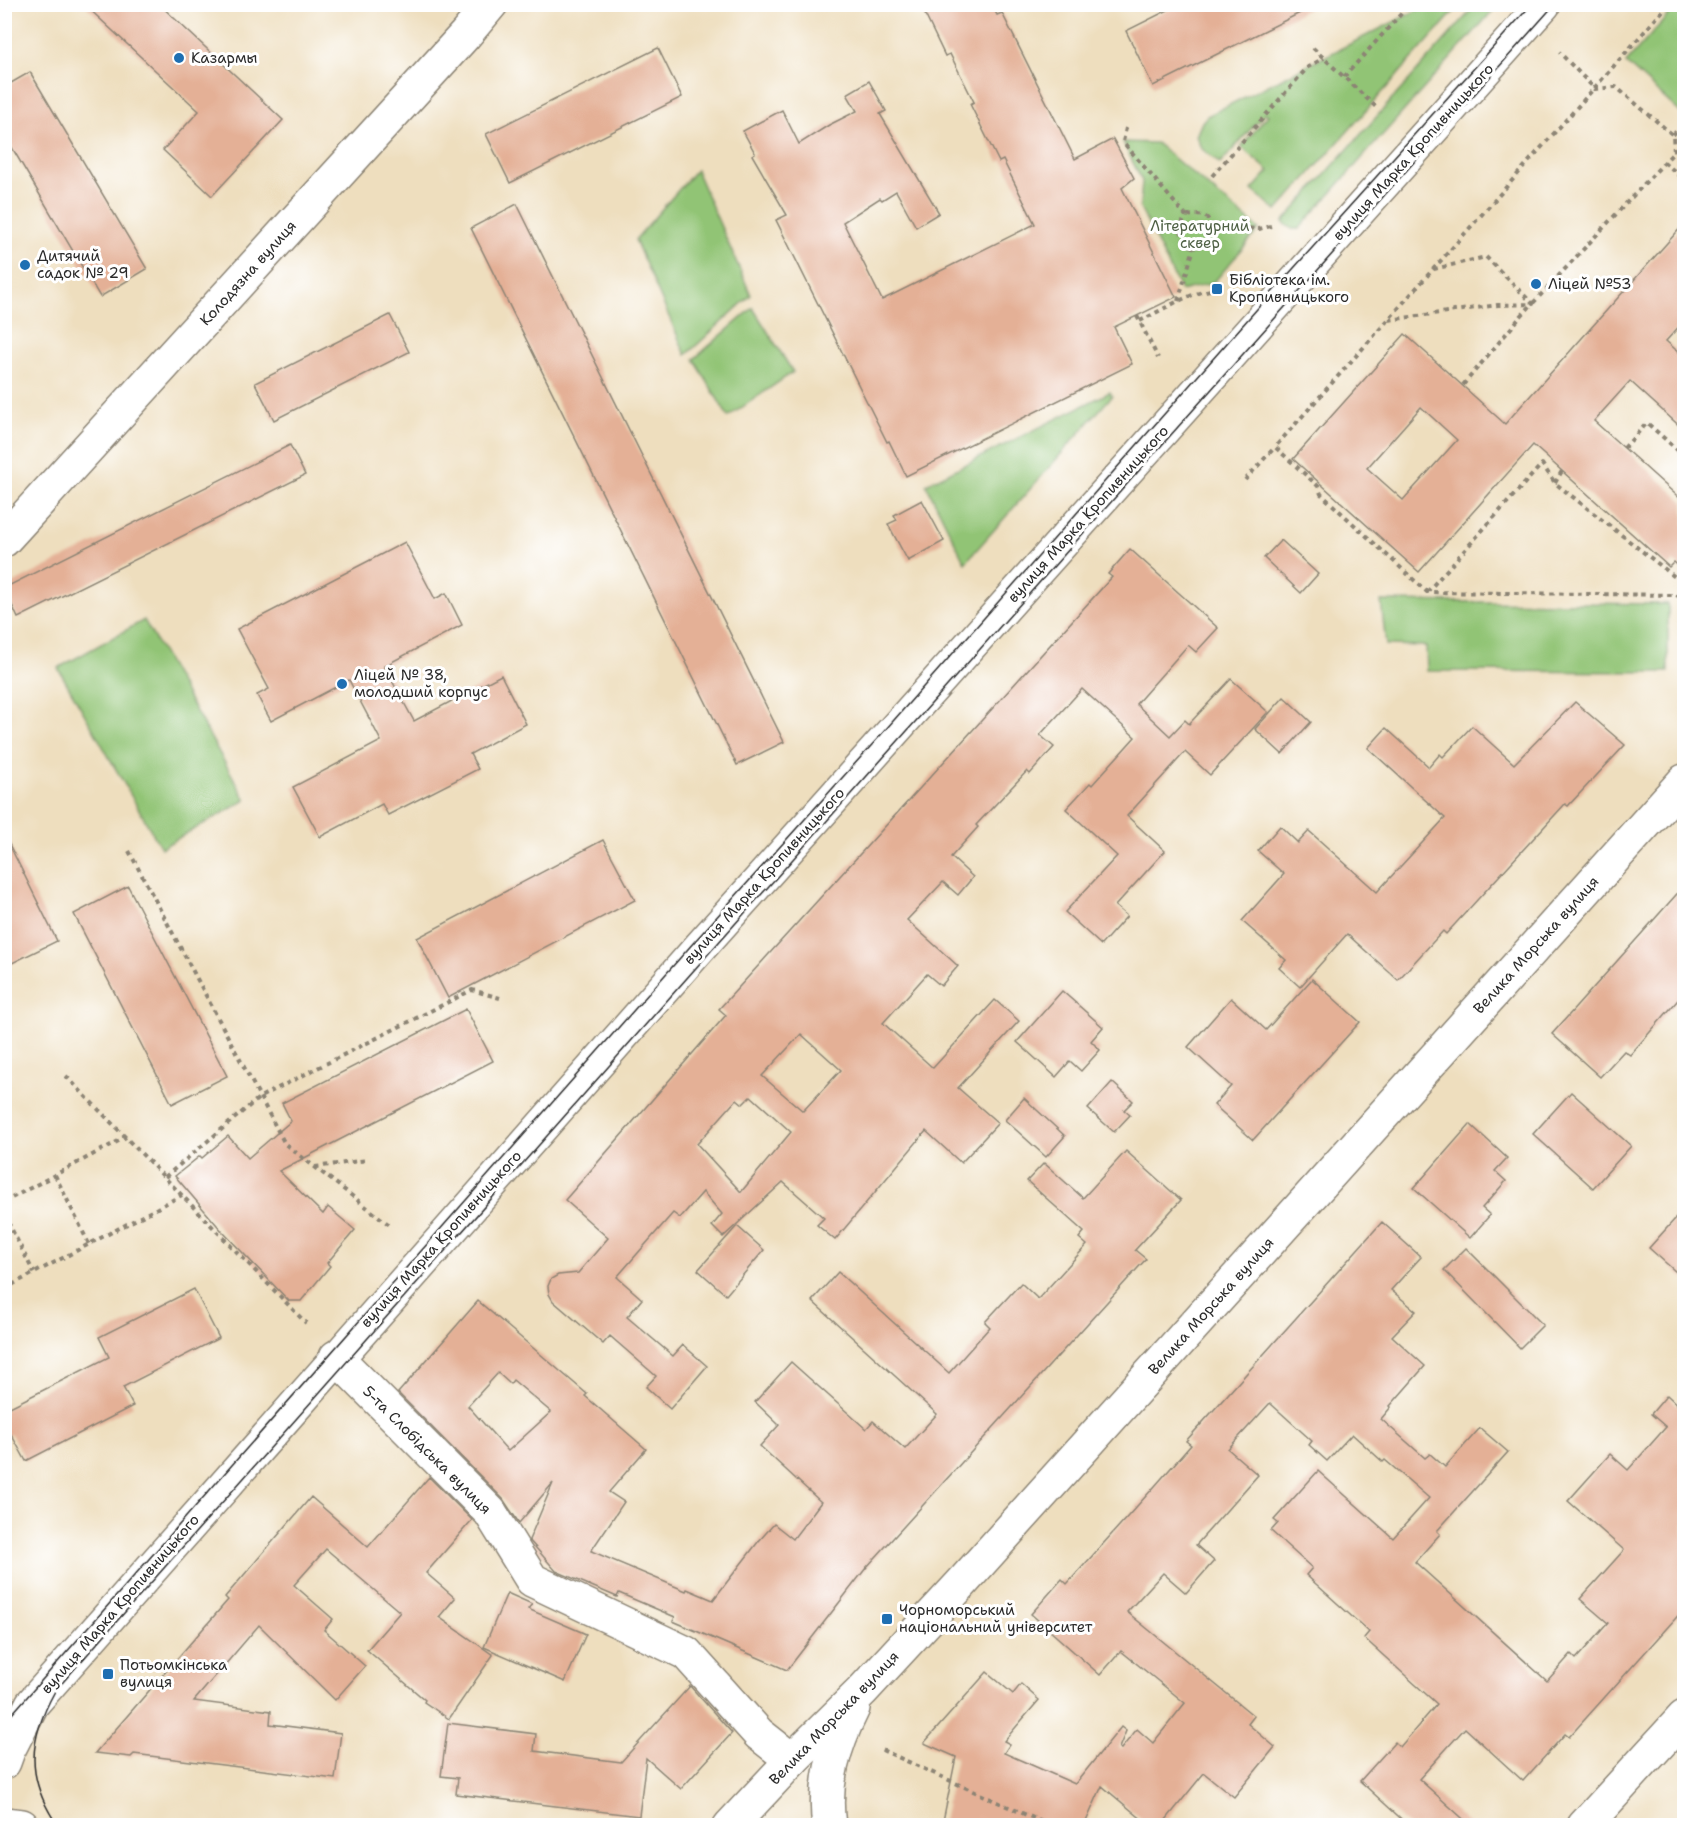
<svg xmlns="http://www.w3.org/2000/svg" width="1689" height="1830" font-family="'Shantell Sans',sans-serif">
<style>
.green{fill:#91c475;stroke:#5e7850;stroke-width:1.5}
.building{fill:#e4b096;fill-rule:evenodd}
.lines{fill:none;stroke-linecap:round;stroke-linejoin:round}
.street-casing{stroke:#8c8474;stroke-width:36}
.secondary-casing{stroke:#8c8474;stroke-width:36}
.path{stroke:#8c8474;stroke-width:4;stroke-dasharray:4.5 4.5;stroke-linecap:butt}
.street{stroke:#fff;stroke-width:33}
.secondary{stroke:#fff;stroke-width:33}
.tram{stroke:#2b2b2b;stroke-width:1.5}
.poi-dot{fill:#1f6fb2;stroke:#fff;stroke-width:2}
.labels{text-anchor:middle;stroke-width:6;stroke-linejoin:round;paint-order:stroke}
.poi-label{font-size:15px;fill:#2b2b2b;stroke:#fff;text-anchor:start}
.street-label{font-size:15px;fill:#2b2b2b;stroke:#fff}
.park-label{font-size:15px;fill:#4f6145;stroke:#fff}
</style>
<rect width="100%" height="100%" fill="#fff"/>
<filter id="ink" filterUnits="userSpaceOnUse"><feTurbulence type="fractalNoise" baseFrequency=".0167" numOctaves="2"/><feDisplacementMap in="SourceGraphic" scale="12" xChannelSelector="R" yChannelSelector="G"/><feConvolveMatrix kernelMatrix="1 2 1 2 8 2 1 2 1" color-interpolation-filters="sRGB"/></filter>
<filter id="wash" filterUnits="userSpaceOnUse"><feTurbulence type="fractalNoise" baseFrequency=".008" numOctaves="4" result="noise"/><feDisplacementMap in="SourceGraphic" scale="24" xChannelSelector="R" yChannelSelector="G"/><feGaussianBlur stdDeviation="1.35" result="paint"/><feColorMatrix in="noise" values="0 0 0 0 0 0 0 0 0 0 0 0 0 0 0 0 0 1.4 0 .05"/><feComposite in="paint" operator="in"/></filter>
<g filter="url(#wash)">
<rect width="100%" height="100%" fill="#eedebe"/>
<!-- green -->
<g class="green">
<path d="M 1678,4 L 1684,5 L 1684,113 L 1683,115 L 1626,63 Z"/>
<path d="M 1427,5 L 1460,5 L 1277,211 L 1252,190 L 1269,171 L 1241,147 L 1268,115 L 1265,113 L 1220,164 L 1201,148 L 1196,136 L 1202,122 L 1207,116 Z"/>
<path d="M 1476,5 L 1498,5 L 1299,229 L 1292,229 L 1284,223 L 1283,222 Z"/>
<path d="M 1123,142 L 1156,143 L 1259,229 L 1216,280 L 1209,284 L 1181,291 L 1140,208 L 1142,181 Z"/>
<path d="M 696,170 L 751,295 L 686,355 L 635,240 Z"/>
<path d="M 753,308 L 793,372 L 728,417 L 694,359 Z"/>
<path d="M 1110,392 L 1112,396 L 965,563 L 926,484 Z"/>
<path d="M 1381,601 L 1668,604 L 1668,672 L 1427,671 L 1426,646 L 1386,645 Z"/>
<path d="M 144,620 L 246,800 L 161,848 L 58,668 Z"/>
</g>
<g id="blocks">
<!-- building -->
<g class="building">
<path d="M 84,4 L 159,4 L 283,120 L 212,196 L 163,150 L 199,111 Z"/>
<path d="M 920,4 L 991,4 L 997,15 L 1002,13 L 1075,159 L 1113,139 L 1134,178 L 1122,188 L 1176,297 L 1114,327 L 1132,364 L 906,476 L 889,441 L 887,442 L 776,220 L 787,215 L 752,155 L 755,153 L 743,131 L 782,110 L 799,144 L 829,125 L 857,111 L 847,94 L 869,81 L 886,111 L 880,114 L 939,213 L 916,227 L 896,191 L 882,200 L 880,198 L 843,222 L 882,300 L 1035,224 L 1003,160 L 999,162 L 970,104 L 974,102 L 950,54 L 945,56 Z"/>
<path d="M 1180,4 L 1318,4 L 1153,86 L 1126,31 Z"/>
<path d="M 658,48 L 682,97 L 510,183 L 486,134 Z"/>
<path d="M 30,72 L 147,269 L 100,297 L 4,134 L 4,87 Z"/>
<path d="M 517,204 L 784,742 L 737,765 L 471,228 Z"/>
<path d="M 1684,224 L 1684,321 L 1666,341 L 1684,357 L 1684,430 L 1630,381 L 1594,421 L 1684,502 L 1684,571 L 1674,562 L 1669,567 L 1533,445 L 1419,572 L 1293,459 L 1405,334 L 1505,424 ZM 1421,407 L 1457,440 L 1403,500 L 1367,468 Z"/>
<path d="M 390,315 L 409,352 L 274,420 L 255,383 Z"/>
<path d="M 290,445 L 305,475 L 18,618 L 4,588 Z"/>
<path d="M 922,500 L 944,541 L 908,561 L 888,524 L 897,520 L 894,515 Z"/>
<path d="M 1281,540 L 1318,574 L 1301,593 L 1264,558 Z"/>
<path d="M 405,542 L 435,599 L 446,593 L 462,625 L 384,666 L 414,721 L 501,675 L 526,724 L 470,754 L 478,769 L 388,815 L 382,804 L 320,837 L 293,787 L 381,741 L 349,680 L 271,721 L 257,695 L 269,689 L 237,629 Z"/>
<path d="M 1130,549 L 1218,628 L 1196,652 L 1188,645 L 1136,704 L 1170,736 L 1185,720 L 1189,724 L 1231,679 L 1268,712 L 1210,775 L 1185,752 L 1127,816 L 1165,851 L 1115,906 L 1127,916 L 1101,945 L 1065,912 L 1117,856 L 1066,809 L 1090,783 L 1092,785 L 1135,737 L 1082,689 L 1040,735 L 1054,747 L 1030,774 L 1027,771 L 976,825 L 978,827 L 951,857 L 973,877 L 958,895 L 943,882 L 907,920 L 958,966 L 941,986 L 927,974 L 883,1023 L 933,1068 L 995,1000 L 1019,1021 L 958,1088 L 998,1123 L 961,1163 L 926,1131 L 835,1240 L 817,1225 L 824,1218 L 783,1182 L 723,1237 L 712,1226 L 722,1214 L 703,1192 L 680,1218 L 673,1213 L 617,1277 L 642,1299 L 627,1317 L 673,1356 L 683,1345 L 707,1366 L 670,1409 L 646,1387 L 656,1376 L 610,1336 L 603,1344 L 553,1301 L 549,1294 L 548,1286 L 551,1279 L 558,1275 L 578,1273 L 608,1238 L 565,1200 L 726,1015 L 719,1009 L 1112,577 L 1108,574 ZM 801,1034 L 841,1070 L 803,1111 L 762,1076 ZM 751,1096 L 791,1132 L 741,1192 L 697,1144 L 737,1099 L 743,1104 Z"/>
<path d="M 1284,697 L 1311,722 L 1282,754 L 1255,729 Z"/>
<path d="M 1575,702 L 1625,745 L 1568,806 L 1565,804 L 1446,934 L 1443,931 L 1398,980 L 1347,934 L 1300,987 L 1279,968 L 1286,960 L 1242,921 L 1284,874 L 1258,851 L 1280,826 L 1298,843 L 1309,831 L 1377,892 L 1445,818 L 1368,748 L 1386,728 L 1429,767 L 1440,754 L 1443,757 L 1472,726 L 1514,764 Z"/>
<path d="M 4,834 L 57,941 L 4,967 Z"/>
<path d="M 603,840 L 635,900 L 448,998 L 417,938 Z"/>
<path d="M 128,886 L 227,1076 L 172,1104 L 74,914 Z"/>
<path d="M 1684,886 L 1684,993 L 1630,1055 L 1624,1051 L 1600,1077 L 1552,1034 Z"/>
<path d="M 1312,979 L 1360,1022 L 1253,1140 L 1214,1105 L 1231,1086 L 1188,1047 L 1231,998 L 1266,1030 Z"/>
<path d="M 1062,991 L 1103,1027 L 1091,1041 L 1100,1050 L 1081,1071 L 1070,1061 L 1056,1077 L 1017,1042 Z"/>
<path d="M 466,1009 L 493,1061 L 279,1171 L 323,1214 L 328,1207 L 355,1230 L 327,1263 L 330,1266 L 301,1301 L 289,1301 L 222,1231 L 175,1176 L 200,1156 L 202,1158 L 228,1136 L 248,1158 L 291,1121 L 282,1103 Z"/>
<path d="M 1112,1082 L 1133,1101 L 1124,1110 L 1130,1115 L 1114,1132 L 1088,1109 Z"/>
<path d="M 1571,1092 L 1631,1146 L 1593,1188 L 1533,1134 Z"/>
<path d="M 1024,1098 L 1065,1136 L 1046,1157 L 1005,1120 Z"/>
<path d="M 1470,1124 L 1507,1158 L 1495,1171 L 1506,1181 L 1482,1208 L 1490,1215 L 1470,1238 L 1414,1188 Z"/>
<path d="M 1126,1151 L 1181,1200 L 1135,1250 L 1146,1259 L 866,1568 L 787,1670 L 673,1621 L 675,1617 L 619,1593 L 617,1597 L 556,1571 L 529,1540 L 553,1483 L 519,1523 L 503,1499 L 398,1393 L 478,1301 L 587,1394 L 585,1396 L 646,1449 L 609,1492 L 624,1502 L 591,1551 L 686,1591 L 687,1589 L 713,1600 L 758,1542 L 774,1524 L 793,1539 L 821,1502 L 760,1446 L 779,1425 L 755,1402 L 791,1362 L 866,1429 L 873,1421 L 905,1449 L 937,1414 L 812,1301 L 838,1272 L 949,1373 L 990,1327 L 985,1322 L 1021,1283 L 1038,1299 L 1087,1245 L 1079,1238 L 1084,1232 L 1027,1181 L 1044,1163 L 1083,1198 ZM 498,1373 L 510,1384 L 513,1380 L 551,1412 L 508,1451 L 468,1406 Z"/>
<path d="M 1684,1209 L 1684,1279 L 1649,1248 Z"/>
<path d="M 1382,1222 L 1421,1257 L 1391,1290 L 1416,1311 L 1392,1336 L 1425,1366 L 1390,1406 L 1391,1407 L 1381,1419 L 1425,1458 L 1430,1454 L 1445,1467 L 1480,1428 L 1508,1452 L 1437,1531 L 1440,1534 L 1415,1562 L 1547,1681 L 1571,1654 L 1576,1659 L 1608,1623 L 1580,1599 L 1624,1550 L 1568,1501 L 1610,1454 L 1628,1470 L 1666,1427 L 1651,1414 L 1667,1395 L 1682,1409 L 1684,1406 L 1684,1609 L 1569,1737 L 1565,1734 L 1523,1781 L 1465,1728 L 1419,1779 L 1471,1826 L 1409,1826 L 1360,1781 L 1395,1742 L 1400,1747 L 1437,1704 L 1364,1638 L 1369,1632 L 1306,1575 L 1312,1568 L 1271,1531 L 1278,1523 L 1274,1520 L 1318,1471 L 1393,1538 L 1429,1498 L 1385,1460 L 1383,1462 L 1352,1434 L 1327,1461 L 1309,1445 L 1312,1441 L 1270,1403 L 1228,1449 L 1258,1475 L 1196,1545 L 1214,1561 L 1186,1593 L 1163,1573 L 1127,1612 L 1254,1716 L 1248,1724 L 1275,1747 L 1234,1797 L 1204,1773 L 1161,1826 L 1150,1826 L 1102,1786 L 1084,1826 L 942,1826 L 956,1757 L 924,1743 L 987,1672 L 1013,1694 L 1021,1684 L 1039,1700 L 1004,1741 L 1010,1744 L 1004,1753 L 1075,1784 L 1121,1727 L 1126,1731 L 1119,1748 L 1121,1749 L 1137,1729 L 1153,1743 L 1185,1703 L 1121,1651 L 1100,1675 L 1031,1614 L 1062,1579 L 1067,1584 L 1155,1486 L 1191,1445 L 1186,1441 Z"/>
<path d="M 737,1226 L 764,1250 L 726,1295 L 698,1270 Z"/>
<path d="M 1466,1248 L 1543,1325 L 1520,1348 L 1444,1270 Z"/>
<path d="M 194,1289 L 219,1338 L 123,1387 L 133,1406 L 26,1461 L 11,1434 L 4,1437 L 4,1410 L 109,1357 L 99,1337 Z"/>
<path d="M 429,1477 L 472,1520 L 426,1573 L 455,1598 L 439,1617 L 493,1655 L 449,1719 L 424,1702 L 425,1700 L 367,1650 L 400,1612 L 326,1549 L 294,1585 L 333,1619 L 324,1630 L 365,1666 L 335,1700 L 259,1625 L 194,1701 L 271,1711 L 270,1724 L 341,1733 L 335,1779 L 134,1754 L 131,1757 L 95,1753 L 228,1600 L 225,1597 L 311,1497 L 368,1547 Z"/>
<path d="M 507,1593 L 532,1604 L 528,1609 L 586,1634 L 565,1682 L 484,1647 Z"/>
<path d="M 690,1686 L 732,1733 L 681,1789 L 646,1758 L 639,1816 L 456,1794 L 458,1778 L 441,1776 L 448,1723 L 536,1734 L 534,1751 L 621,1762 Z"/>
</g>
</g>
</g>
<g filter="url(#ink)">
<use href="#blocks" fill-opacity="0" stroke="#8c8474" stroke-width="1.5"/>
<g class="lines">
<defs>
<g id="street">
<path d="M 4,540 L 465,35 L 491,4"/>
<path d="M 336,1357 L 490,1512 L 532,1580 L 686,1653 L 759,1734 L 792,1760"/>
<path d="M 4,1762 L 8,1751 L 32,1704 L 702,945 L 1544,4"/>
</g>
<g id="secondary">
<path d="M 4,1824 L 22,1826"/>
<path d="M 730,1826 L 792,1760 L 862,1691 L 961,1584 L 1684,781"/>
<path d="M 829,1826 C 823,1783 834,1746 853,1708"/>
<path d="M 1584,1826 L 1684,1717"/>
</g>
</defs>
<!-- street casing -->
<use href="#street" class="street-casing"/>
<!-- secondary casing -->
<use href="#secondary" class="secondary-casing"/>
<!-- path -->
<g class="path">
<path d="M 1669,4 L 1275,447 L 1318,486 L 1321,494 L 1427,592 L 1676,595 L 1684,598"/>
<path d="M 1313,48 L 1376,107"/>
<path d="M 1344,77 L 1410,4"/>
<path d="M 1126,128 L 1123,142 L 1186,216 C 1178,229 1180,240 1194,248 L 1204,245 L 1212,236 C 1213,216 1204,213 1186,216"/>
<path d="M 1673,135 L 1684,122"/>
<path d="M 1664,162 L 1679,175"/>
<path d="M 1212,176 L 1308,67 L 1324,58"/>
<path d="M 1213,226 L 1259,229 L 1271,226"/>
<path d="M 1178,301 L 1194,248"/>
<path d="M 1137,316 L 1158,358"/>
<path d="M 1389,320 L 1498,305 L 1533,304 L 1486,257 L 1434,269"/>
<path d="M 1140,321 C 1164,309 1190,292 1217,289"/>
<path d="M 1463,385 L 1522,315 L 1674,152 L 1673,135 L 1616,87 L 1595,89 L 1559,52"/>
<path d="M 1624,448 L 1647,423 L 1684,456"/>
<path d="M 1245,480 L 1275,447"/>
<path d="M 1555,483 L 1562,471"/>
<path d="M 1427,592 L 1542,464 L 1555,483 L 1684,584"/>
<path d="M 129,851 L 285,1144 L 391,1226"/>
<path d="M 66,1076 L 306,1323"/>
<path d="M 315,1167 L 367,1160"/>
<path d="M 55,1175 L 89,1244"/>
<path d="M 165,1177 L 260,1097 L 472,990 L 500,998"/>
<path d="M 4,1202 L 126,1137"/>
<path d="M 4,1214 L 34,1273"/>
<path d="M 4,1289 L 182,1195"/>
<path d="M 882,1750 L 1051,1826"/>
</g>
<!-- street -->
<use href="#street" class="street"/>
<!-- secondary -->
<use href="#secondary" class="secondary"/>
<!-- tram -->
<g class="tram">
<path d="M 4,1723 L 695,941 L 879,737 L 1257,309 L 1532,4"/>
<path d="M 58,1826 C 25,1778 28,1740 55,1691 L 710,952 L 1555,4"/>
</g>
</g>
</g>
<!-- markers -->
<g class="poi-dot">
<circle cx="179" cy="58" r="6"/>
<circle cx="25" cy="265" r="6"/>
<circle cx="1536" cy="284" r="6"/>
<rect x="1211" y="283" width="12" height="12" rx="3"/>
<circle cx="342" cy="684" r="6"/>
<rect x="881" y="1613" width="12" height="12" rx="3"/>
<rect x="102" y="1668" width="12" height="12" rx="3"/>
</g>
<g class="labels">
<!-- poi labels -->
<g class="poi-label">
<text x="191" y="63">Казармы</text>
<text x="37" y="261">Дитячий<tspan x="37" dy="17">садок № 29</tspan></text>
<text x="1229" y="285">Бібліотека ім.<tspan x="1229" dy="17">Кропивницького</tspan></text>
<text x="1548" y="289">Ліцей №53</text>
<text x="354" y="680">Ліцей № 38,<tspan x="354" dy="17">молодший корпус</tspan></text>
<text x="899" y="1615">Чорноморський<tspan x="899" dy="17">національний університет</tspan></text>
<text x="120" y="1670">Потьомкінська<tspan x="120" dy="17">вулиця</tspan></text>
</g>
<!-- street labels -->
<g class="street-label">
<text transform="translate(1413 152) rotate(-48)" y="5">вулиця Марка Кропивницького</text>
<text transform="translate(248 273) rotate(-48)" y="5">Колодязна вулиця</text>
<text transform="translate(1088 514) rotate(-48)" y="5">вулиця Марка Кропивницького</text>
<text transform="translate(764 876) rotate(-48)" y="5">вулиця Марка Кропивницького</text>
<text transform="translate(1536 945) rotate(-48)" y="5">Велика Морська вулиця</text>
<text transform="translate(441 1239) rotate(-48)" y="5">вулиця Марка Кропивницького</text>
<text transform="translate(1211 1306) rotate(-48)" y="5">Велика Морська вулиця</text>
<text transform="translate(427 1450) rotate(45)" y="5">5-та Слобідська вулиця</text>
<text transform="translate(120 1604) rotate(-49)" y="5">вулиця Марка Кропивницького</text>
<text transform="translate(834 1718) rotate(-46)" y="5">Велика Морська вулиця</text>
</g>
<!-- park labels -->
<g class="park-label">
<text x="1200" y="231">Літературний<tspan x="1200" dy="17">сквер</tspan></text>
</g>
</g>
<!-- margin -->
<rect width="1689" height="1830" fill="none" stroke="#fff" stroke-width="24"/>
</svg>
